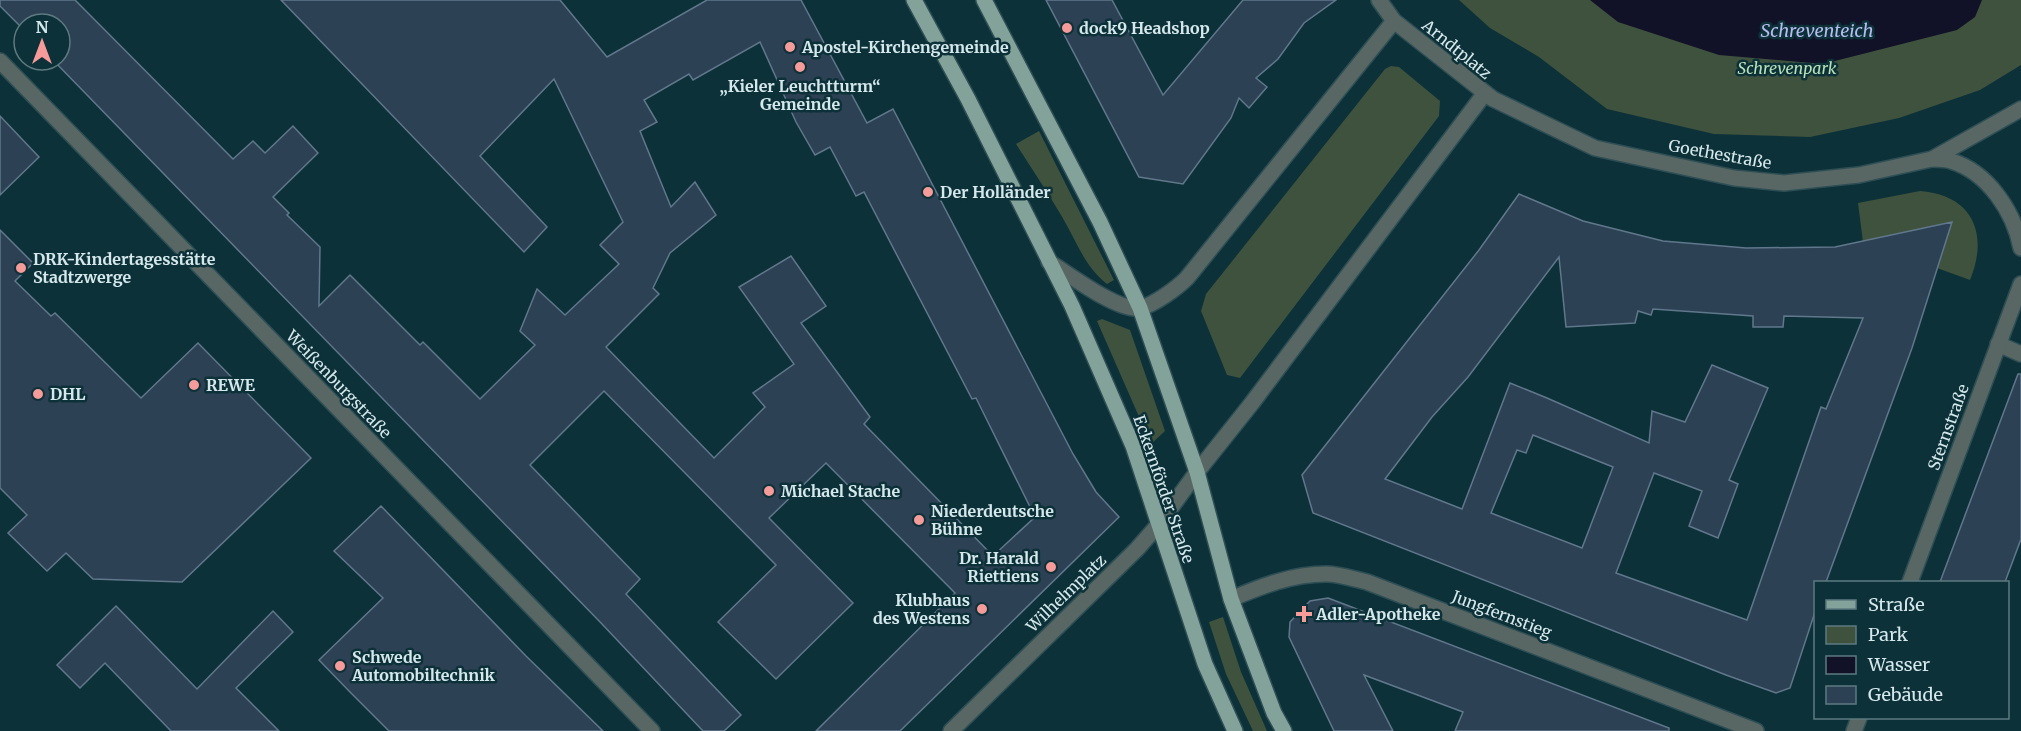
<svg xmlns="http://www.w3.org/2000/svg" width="2021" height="731" font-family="Merriweather,serif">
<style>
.green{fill:#3f523e}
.water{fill:#111227}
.building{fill:#2c4154;stroke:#60778c;stroke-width:1.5;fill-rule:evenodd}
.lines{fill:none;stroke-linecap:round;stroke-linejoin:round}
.minor-casing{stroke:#2d4e55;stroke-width:18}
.major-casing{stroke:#2d4e55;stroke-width:18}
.minor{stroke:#586763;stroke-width:15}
.major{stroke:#83a29a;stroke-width:15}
.poi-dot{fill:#f59b99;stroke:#0d3138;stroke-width:2}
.labels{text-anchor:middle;stroke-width:5;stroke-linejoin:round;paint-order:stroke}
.poi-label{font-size:16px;font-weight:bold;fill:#d5e8ec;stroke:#0d3138;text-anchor:start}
.street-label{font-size:16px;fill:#d5e8ec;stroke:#0d3138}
.park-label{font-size:16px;font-style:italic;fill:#b9e2b7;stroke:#0d3138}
.water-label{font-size:18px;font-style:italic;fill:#b6bcef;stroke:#0d3138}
</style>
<rect width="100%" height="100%" fill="#0d3138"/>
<!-- green -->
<g class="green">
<path d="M 1459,0 L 2021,0 L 2021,65 L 1980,90 L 1899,118 L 1810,137 L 1714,134 L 1607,109 L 1539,57 L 1490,28 Z"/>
<path d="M 1391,66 L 1399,67 L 1440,101 L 1439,116 L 1240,378 L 1227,375 L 1201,311 L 1206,294 L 1385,69 Z"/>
<path d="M 1039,131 L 1114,280 L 1107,284 C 1084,266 1076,240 1061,215 C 1047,191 1031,168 1016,144 Z"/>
<path d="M 1920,191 C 1973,195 1989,234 1970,280 L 1937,268 L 1948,235 L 1939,225 L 1863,242 L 1858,203 Z"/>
<path d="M 1102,319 L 1130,330 L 1165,431 L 1151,444 L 1097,321 Z"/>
<path d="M 1223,617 L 1241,672 L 1267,731 L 1253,731 L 1226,674 L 1209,622 Z"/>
</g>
<!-- water -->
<path class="water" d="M 1590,0 L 1982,0 L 1975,17 L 1957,30 L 1823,64 L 1719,55 L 1618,22 Z"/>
<!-- building -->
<g class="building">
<path d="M 0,0 L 75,0 L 233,159 L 253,141 L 265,153 L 293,126 L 318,153 L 273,197 L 289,213 L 287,215 L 320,247 L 319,306 L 350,275 L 420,345 L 423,342 L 480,399 L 535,345 L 520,331 L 537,289 L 565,315 L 619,264 L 600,245 L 623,222 L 554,79 L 480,156 L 547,227 L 524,252 L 281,0 L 560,0 L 607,57 L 707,0 L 801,0 L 867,123 L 893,109 L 1073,454 L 1096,492 L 1119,517 L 900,731 L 816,731 L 955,593 L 826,463 L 769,518 L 853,603 L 776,679 L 718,622 L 776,565 L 604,391 L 530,465 L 640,579 L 626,594 L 741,715 L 724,731 L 703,731 L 602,624 L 53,60 L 60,60 L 60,24 L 24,24 L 24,30 L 0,6 ZM 760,42 L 796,122 L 815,155 L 830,147 L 856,196 L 864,192 L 972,399 L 976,398 L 1035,517 L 993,556 L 864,424 L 870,417 L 801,323 L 826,306 L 791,256 L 739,287 L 794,364 L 753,393 L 765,407 L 714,458 L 606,347 L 659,294 L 653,288 L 670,253 L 716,215 L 695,182 L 671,207 L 640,131 L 657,122 L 644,100 L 689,74 L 693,80 Z"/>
<path d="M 1046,0 L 1112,0 L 1163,95 L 1243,0 L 1336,0 L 1304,23 L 1278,59 L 1256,78 L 1267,87 L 1249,108 L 1239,98 L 1231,118 L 1183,184 L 1139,177 Z"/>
<path d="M 0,116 L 39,157 L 0,195 Z"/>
<path d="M 1519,194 L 1583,221 L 1663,241 L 1746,248 L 1835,247 L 1952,222 L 1912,348 L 1826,582 L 1815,582 L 1815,612 L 1790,688 L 1776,693 L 1726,675 L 1313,513 L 1302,475 L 1479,250 ZM 1559,257 L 1566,327 L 1635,323 L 1638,311 L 1651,315 L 1653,309 L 1753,316 L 1753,327 L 1783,327 L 1784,316 L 1863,318 L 1826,409 L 1821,407 L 1747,620 L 1616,573 L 1654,473 L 1702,491 L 1689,526 L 1718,538 L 1738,484 L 1729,480 L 1768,388 L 1712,365 L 1685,422 L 1652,411 L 1649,443 L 1547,398 L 1510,383 L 1462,509 L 1385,479 L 1432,417 L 1468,377 ZM 1533,435 L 1613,467 L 1582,548 L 1491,513 L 1517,450 L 1526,453 Z"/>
<path d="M 0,230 L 33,263 L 15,281 L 51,316 L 55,313 L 141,398 L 198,343 L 311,458 L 182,582 L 93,579 L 66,553 L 47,571 L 8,533 L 27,515 L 0,488 Z"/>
<path d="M 2018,374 L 2021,374 L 2021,539 L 2005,582 L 1940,582 Z"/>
<path d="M 381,506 L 526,656 L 603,731 L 389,731 L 349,691 L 319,660 L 383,598 L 334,551 Z"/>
<path d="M 1328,598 L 1669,728 L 1669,731 L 1455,731 L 1463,712 L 1364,675 L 1393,731 L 1334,731 L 1289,637 L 1290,622 L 1310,601 Z"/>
<path d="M 116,606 L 197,689 L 273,611 L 293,632 L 236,688 L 279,731 L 171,731 L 105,663 L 80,688 L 57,665 Z"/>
</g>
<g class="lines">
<defs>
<g id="minor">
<path d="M 1379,0 L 1394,21 L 1493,99 L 1595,148 L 1734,178 L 1784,183 L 1859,175 L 1932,159 L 2021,109"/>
<path d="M 0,61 L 652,731"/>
<path d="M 1932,159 C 1938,159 1945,159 1951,161 C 1988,172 2014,212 2021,248"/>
<path d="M 1049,262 C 1069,274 1118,312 1140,308 C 1154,305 1177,288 1187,278 L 1394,21"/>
<path d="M 1998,344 L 2021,354"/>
<path d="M 1910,582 L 2021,284"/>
<path d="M 1231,599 C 1262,586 1292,574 1326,574 C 1339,574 1354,579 1367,582 L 1756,731"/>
<path d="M 951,731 L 1137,549 L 1159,524 L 1197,472 L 1252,403 L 1485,93"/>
<path d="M 1854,731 L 1859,718"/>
</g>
<g id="major">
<path d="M 914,0 L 968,99 L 1072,306 L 1133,446 L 1205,664 L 1235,731"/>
<path d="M 984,0 L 1100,222 L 1140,308 L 1197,472 L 1231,599 L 1274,713 L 1284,731"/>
</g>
</defs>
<!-- minor casing -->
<use href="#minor" class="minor-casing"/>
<!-- major casing -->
<use href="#major" class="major-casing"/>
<!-- minor -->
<use href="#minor" class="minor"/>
<!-- major -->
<use href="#major" class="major"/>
</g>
<!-- markers -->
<g class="poi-dot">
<circle cx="1067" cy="28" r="6"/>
<circle cx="790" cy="47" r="6"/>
<circle cx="800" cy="67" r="6"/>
<circle cx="928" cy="192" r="6"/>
<circle cx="21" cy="268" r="6"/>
<circle cx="194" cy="385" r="6"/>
<circle cx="38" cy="394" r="6"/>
<circle cx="769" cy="491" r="6"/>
<circle cx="919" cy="520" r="6"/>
<circle cx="1051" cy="567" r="6"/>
<circle cx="982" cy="609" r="6"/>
<path d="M1301 605h6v6h6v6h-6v6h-6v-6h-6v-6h6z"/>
<circle cx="340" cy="666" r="6"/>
</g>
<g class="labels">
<!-- poi labels -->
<g class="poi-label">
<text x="1079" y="34">dock9 Headshop</text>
<text x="802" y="53">Apostel-Kirchengemeinde</text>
<text x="800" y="92" text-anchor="middle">„Kieler Leuchtturm“<tspan x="800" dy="18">Gemeinde</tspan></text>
<text x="940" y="198">Der Holländer</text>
<text x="33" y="265">DRK-Kindertagesstätte<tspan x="33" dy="18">Stadtzwerge</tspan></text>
<text x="206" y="391">REWE</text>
<text x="50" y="400">DHL</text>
<text x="781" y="497">Michael Stache</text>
<text x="931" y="517">Niederdeutsche<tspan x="931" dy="18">Bühne</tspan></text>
<text x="1039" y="564" text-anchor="end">Dr. Harald<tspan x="1039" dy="18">Riettiens</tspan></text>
<text x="970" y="606" text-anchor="end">Klubhaus<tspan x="970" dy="18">des Westens</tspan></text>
<text x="1316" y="620">Adler-Apotheke</text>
<text x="352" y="663">Schwede<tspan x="352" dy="18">Automobiltechnik</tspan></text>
</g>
<!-- street labels -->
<g class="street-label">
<text transform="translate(1457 49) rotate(39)" y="6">Arndtplatz</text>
<text transform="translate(1720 154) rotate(10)" y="6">Goethestraße</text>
<text transform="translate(339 384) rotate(46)" y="6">Weißenburgstraße</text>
<text transform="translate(1948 427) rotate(-70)" y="6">Sternstraße</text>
<text transform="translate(1164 489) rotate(71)" y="6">Eckernförder Straße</text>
<text transform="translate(1066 593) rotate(-44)" y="6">Wilhelmplatz</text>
<text transform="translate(1502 614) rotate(21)" y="6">Jungfernstieg</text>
</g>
<!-- park labels -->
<g class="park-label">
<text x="1787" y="74">Schrevenpark</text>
</g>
<!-- water labels -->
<g class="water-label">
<text x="1817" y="37">Schreventeich</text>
</g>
</g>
<!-- legend -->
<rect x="1814" y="581" width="195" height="138" fill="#0d3138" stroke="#5d7a80" stroke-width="1.5"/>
<rect x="1826" y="600" width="30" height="9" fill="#83a29a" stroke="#5d7a80" stroke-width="1.5"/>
<text x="1868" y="611" font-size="18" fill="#d5e8ec">Straße</text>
<rect x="1826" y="626" width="30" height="18" fill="#3f523e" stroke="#5d7a80" stroke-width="1.5"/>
<text x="1868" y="641" font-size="18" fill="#d5e8ec">Park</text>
<rect x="1826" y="656" width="30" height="18" fill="#111227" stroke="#5d7a80" stroke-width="1.5"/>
<text x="1868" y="671" font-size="18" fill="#d5e8ec">Wasser</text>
<rect x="1826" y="686" width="30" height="18" fill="#2c4154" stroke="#5d7a80" stroke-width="1.5"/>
<text x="1868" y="701" font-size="18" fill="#d5e8ec">Gebäude</text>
<!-- north arrow -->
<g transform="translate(42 42)"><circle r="28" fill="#0d3138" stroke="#5d7a80" stroke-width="1.5"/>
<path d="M0-4.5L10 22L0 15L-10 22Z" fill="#f59b99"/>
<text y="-9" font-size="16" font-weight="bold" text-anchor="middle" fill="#d5e8ec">N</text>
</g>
</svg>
